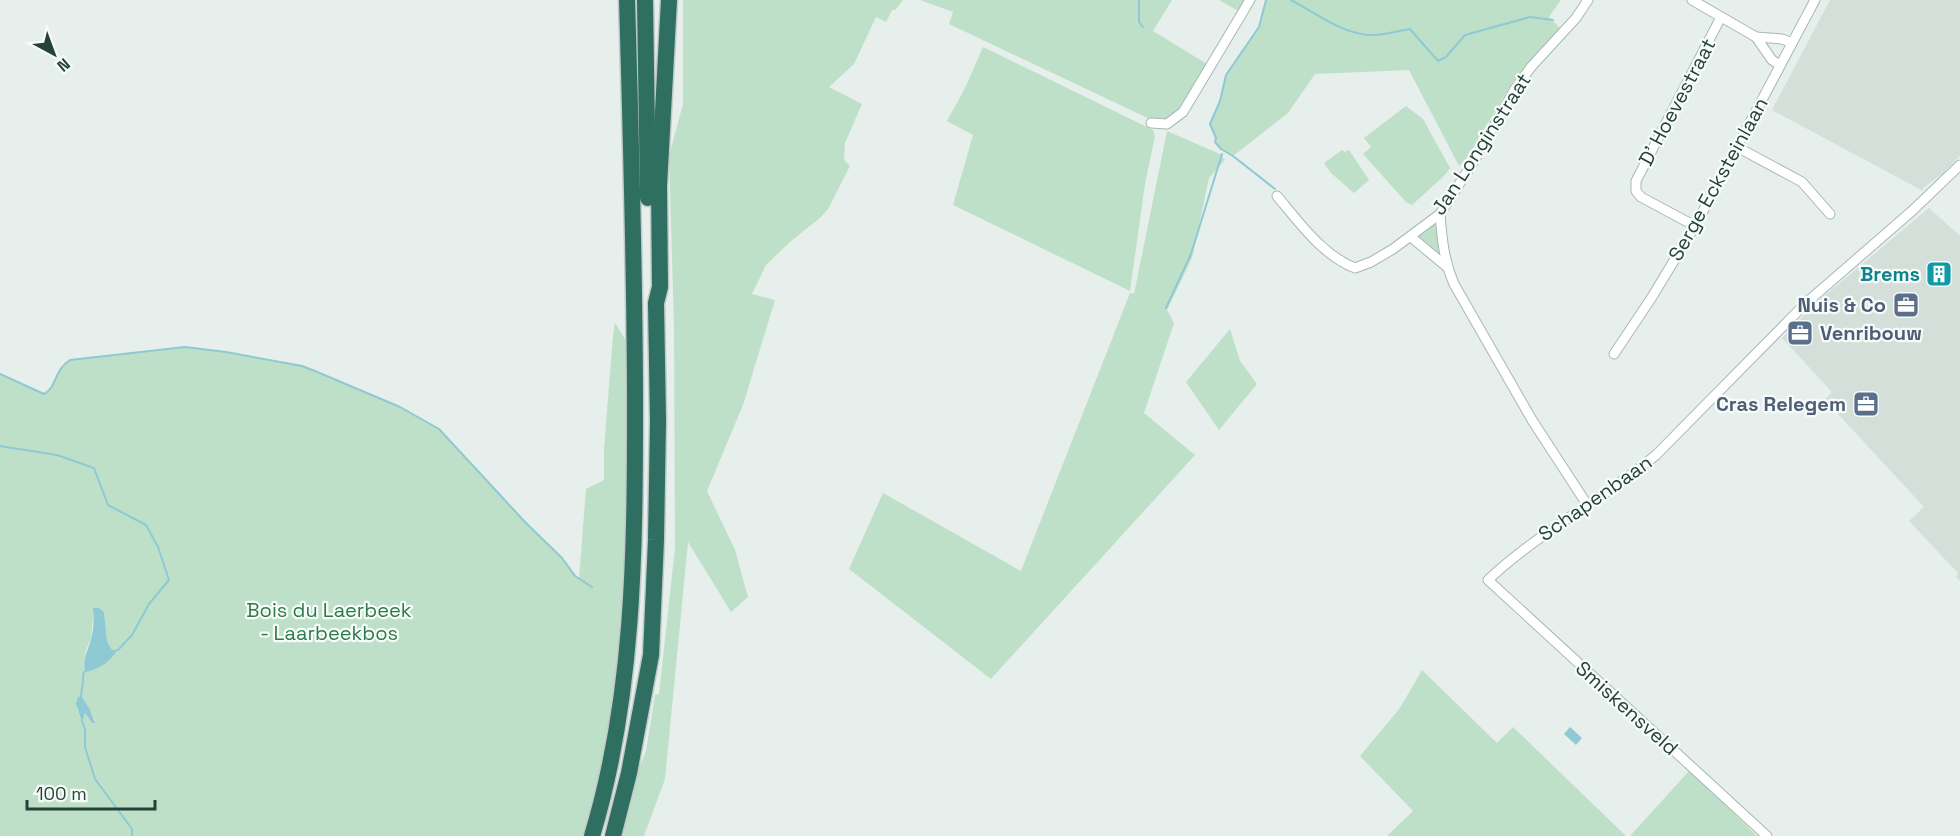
<svg xmlns="http://www.w3.org/2000/svg" width="1960" height="836" font-family="'Space Grotesk',sans-serif">
<style>
.built{fill:#d4dfda}
.green{fill:#bfe0c8;fill-rule:evenodd}
.water{fill:#8ec9d4}
.lines{fill:none;stroke-linecap:round;stroke-linejoin:round}
.stream{stroke:#8ec9d4;stroke-width:2}
.street-casing{stroke:#a8b8b2;stroke-width:11}
.highway-casing{stroke:#c2cac8;stroke-width:19}
.street{stroke:#fff;stroke-width:9}
.highway{stroke:#2f6f62;stroke-width:16}
.labels{text-anchor:middle;stroke-width:4.5;stroke-linejoin:round;paint-order:stroke}
.street-label{font-size:20px;fill:#24423a;stroke:#f7fbf9}
.culture-label{font-size:20px;font-weight:bold;fill:#0d838f;stroke:#f7fbf9;text-anchor:end}
.service-label{font-size:20px;font-weight:bold;fill:#4e5e75;stroke:#f7fbf9;text-anchor:end}
.park-label{font-size:20px;fill:#2d7a4b;stroke:#f7fbf9}
</style>
<rect width="100%" height="100%" fill="#e6efeb"/>
<!-- built -->
<g class="built">
<path d="M 1830,0 L 1960,0 L 1960,156 L 1942,174 L 1923,188 L 1923,191 L 1772,110 Z"/>
<path d="M 1929,208 L 1960,236 L 1960,581 L 1956,577 L 1958,573 L 1909,521 L 1924,507 L 1825,400 L 1832,392 L 1782,338 L 1816,303 Z"/>
</g>
<!-- green -->
<g class="green">
<path d="M 683,0 L 903,0 L 895,10 L 892,10 L 886,22 L 876,17 L 854,64 L 829,87 L 862,104 L 845,143 L 844,160 L 850,166 L 828,209 L 820,218 L 791,241 L 766,265 L 752,294 L 775,300 L 743,405 L 707,491 L 735,550 L 748,597 L 731,612 L 688,542 L 665,779 L 644,836 L 622,836 L 637,773 L 646,751 L 655,695 L 659,694 L 675,548 L 674,324 L 669,156 L 683,104 Z"/>
<path d="M 920,0 L 1172,0 L 1153,31 L 1207,64 L 1185,104 L 1169,119 L 1154,121 L 949,24 L 953,12 Z"/>
<path d="M 1219,0 L 1246,0 L 1240,12 Z"/>
<path d="M 1266,0 L 1561,0 L 1549,17 L 1560,28 L 1512,83 L 1467,158 L 1459,166 L 1409,70 L 1315,74 L 1288,113 L 1233,156 L 1221,149 L 1215,142 L 1216,138 L 1210,124 L 1220,101 L 1226,75 L 1259,27 Z"/>
<path d="M 983,47 L 1153,130 L 1155,136 L 1145,184 L 1130,291 L 953,205 L 973,135 L 947,121 L 965,88 Z"/>
<path d="M 1406,106 L 1423,119 L 1450,168 L 1445,175 L 1412,205 L 1406,202 L 1363,154 L 1371,147 L 1364,138 Z"/>
<path d="M 1167,131 L 1220,154 L 1225,160 L 1209,178 L 1192,258 L 1167,310 L 1174,323 L 1144,413 L 1195,455 L 991,679 L 849,569 L 883,493 L 1021,571 L 1130,293 L 1134,294 Z"/>
<path d="M 1342,150 L 1345,152 L 1349,150 L 1369,180 L 1354,193 L 1331,173 L 1324,163 Z"/>
<path d="M 1432,224 L 1438,226 L 1440,257 L 1422,241 L 1418,236 Z"/>
<path d="M 615,323 L 627,342 C 627,508 631,675 584,836 L 0,836 L 0,374 L 44,394 C 57,387 54,370 70,360 L 185,347 L 226,352 L 302,366 L 315,371 L 400,407 L 439,429 L 525,522 L 562,558 L 579,579 L 586,489 L 604,480 L 604,449 L 613,336 ZM 94,608 L 104,612 L 107,641 L 112,650 L 117,649 L 84,665 L 86,650 L 91,638 ZM 81,696 L 95,721 L 92,723 L 85,713 L 82,721 L 77,709 Z"/>
<path d="M 1230,329 L 1240,361 L 1257,384 L 1219,430 L 1186,382 Z"/>
<path d="M 1422,670 L 1497,743 L 1513,727 L 1626,836 L 1387,836 L 1413,811 L 1360,756 L 1400,708 Z"/>
<path d="M 1690,770 L 1757,836 L 1630,836 Z"/>
</g>
<!-- water -->
<g class="water">
<path d="M 93,608 L 99,608 L 104,612 L 107,641 L 112,650 L 118,649 C 111,661 100,669 86,672 C 81,662 88,650 91,639 C 94,629 94,618 93,608 Z"/>
<path d="M 81,696 L 89,708 L 95,723 L 92,723 L 85,713 L 82,722 L 76,704 L 78,697 Z"/>
<path d="M 1570,727 L 1582,738 L 1576,745 L 1564,734 Z"/>
</g>
<g class="lines">
<!-- stream -->
<g class="stream">
<path d="M 1139,0 L 1139,22 L 1143,27"/>
<path d="M 1266,0 L 1259,27 L 1226,75 L 1220,101 L 1210,124 L 1216,138 L 1215,142 L 1221,149 L 1233,156 L 1275,189"/>
<path d="M 1291,0 C 1316,13 1339,32 1368,35 C 1381,36 1397,31 1410,29 L 1438,61 L 1446,57 L 1465,35 L 1530,17 L 1553,20"/>
<path d="M 1166,308 L 1191,254 L 1222,154"/>
<path d="M 0,374 L 44,394 C 57,387 54,370 70,360 L 185,347 L 226,352 L 302,366 L 315,371 L 400,407 L 439,429 L 525,522 L 562,558 L 575,576 L 592,587"/>
<path d="M 0,446 L 57,455 L 94,468 L 108,505 L 146,525 L 158,547 L 169,580 L 149,604 L 132,635 L 118,650"/>
<path d="M 81,697 C 81,689 84,683 83,674 L 85,671"/>
<path d="M 82,721 L 85,729 L 85,747 L 95,779 L 132,829 L 132,836"/>
</g>
<defs>
<g id="street">
<path d="M 1692,0 L 1756,37 L 1782,39 L 1792,43"/>
<path d="M 1756,37 L 1772,60 L 1780,65"/>
<path d="M 1151,123 L 1167,124 L 1183,112 L 1250,0"/>
<path d="M 1737,147 L 1802,182 L 1830,214"/>
<path d="M 1277,196 C 1299,222 1322,255 1355,268 L 1371,262 L 1393,249 L 1440,214 L 1474,161 L 1515,89 L 1531,67 L 1576,18 L 1588,0"/>
<path d="M 1440,214 C 1442,239 1444,261 1454,284 L 1532,420 L 1588,506"/>
<path d="M 1695,226 L 1641,197 L 1636,191 L 1636,181 L 1721,17"/>
<path d="M 1411,237 L 1447,267"/>
<path d="M 1614,354 L 1652,297 L 1695,226 L 1815,0"/>
<path d="M 1767,836 L 1488,580 C 1539,532 1602,500 1656,455 L 1806,303 L 1912,211 L 1960,165"/>
</g>
<g id="highway">
<path d="M 645,0 L 648,198"/>
<path d="M 592,836 C 634,697 635,552 635,409 C 635,272 631,136 627,0"/>
<path d="M 613,836 L 629,773 L 651,655 L 656,540 L 658,421 L 656,303 L 660,287 L 659,186 L 669,0"/>
</g>
</defs>
<!-- street casing -->
<use href="#street" class="street-casing"/>
<!-- highway casing -->
<use href="#highway" class="highway-casing"/>
<!-- street -->
<use href="#street" class="street"/>
<!-- highway -->
<use href="#highway" class="highway"/>
</g>
<!-- icons -->
<defs>
<symbol id="building-square" viewBox="-11 -11 22 22"><rect x="-9" y="-9" width="18" height="18" rx="4" fill="#0f9aa8" stroke="#f7fbf9"/><path d="M-4-6H4V6H1V3H-1V6H-4ZM-2.5-4.3h1.7v1.8h-1.7ZM.8-4.3h1.7v1.8H.8ZM-2.5-1h1.7V.8h-1.7ZM.8-1h1.7V.8H.8Z" fill="#fff"/></symbol>
<symbol id="office-square" viewBox="-11 -11 22 22"><rect x="-9" y="-9" width="18" height="18" rx="4" fill="#5c6f8a" stroke="#f7fbf9"/><path d="M-6-3h4V-5.5h4V-3h4V5H-6ZM-1-4.5V-3h2v-1.5ZM-6 0V1H6V0Z" fill="#fff"/></symbol>
</defs>
<g fill-rule="evenodd">
<use href="#building-square" x="1924" y="259" width="30" height="30"/>
<use href="#office-square" x="1891" y="290" width="30" height="30"/>
<use href="#office-square" x="1785" y="318" width="30" height="30"/>
<use href="#office-square" x="1851" y="389" width="30" height="30"/>
</g>
<g class="labels">
<!-- street labels -->
<g class="street-label">
<text transform="translate(1677 102) rotate(-62)" y="7">D' Hoevestraat</text>
<text transform="translate(1481 144) rotate(-57)" y="7">Jan Longinstraat</text>
<text transform="translate(1718 179) rotate(-61)" y="7">Serge Ecksteinlaan</text>
<text transform="translate(1595 498) rotate(-35)" y="7">Schapenbaan</text>
<text transform="translate(1627 708) rotate(42)" y="7">Smiskensveld</text>
</g>
<!-- culture labels -->
<g class="culture-label">
<text x="1920" y="281">Brems</text>
</g>
<!-- service labels -->
<g class="service-label">
<text x="1886" y="312">Nuis &amp; Co</text>
<text x="1820" y="340" text-anchor="start">Venribouw</text>
<text x="1846" y="411">Cras Relegem</text>
</g>
<!-- park labels -->
<g class="park-label">
<text x="329" y="617">Bois du Laerbeek<tspan x="329" dy="23">- Laarbeekbos</tspan></text>
</g>
</g>
<!-- north arrow -->
<g transform="translate(54 54) rotate(139)" stroke="#f7fbf9" stroke-width="4.5" paint-order="stroke">
<path d="M0-4.5L10 22L0 15L-10 22Z" fill="#24423a"/>
<text y="-9" font-size="16" font-weight="bold" text-anchor="middle" fill="#24423a">N</text>
</g>
<!-- scale -->
<path d="M27 800v9h128v-9" fill="none" stroke="#24423a" stroke-width="3"/>
<text x="36" y="800" font-size="18" fill="#24423a" stroke="#f7fbf9" stroke-width="4.5" paint-order="stroke">100 m</text>
</svg>
